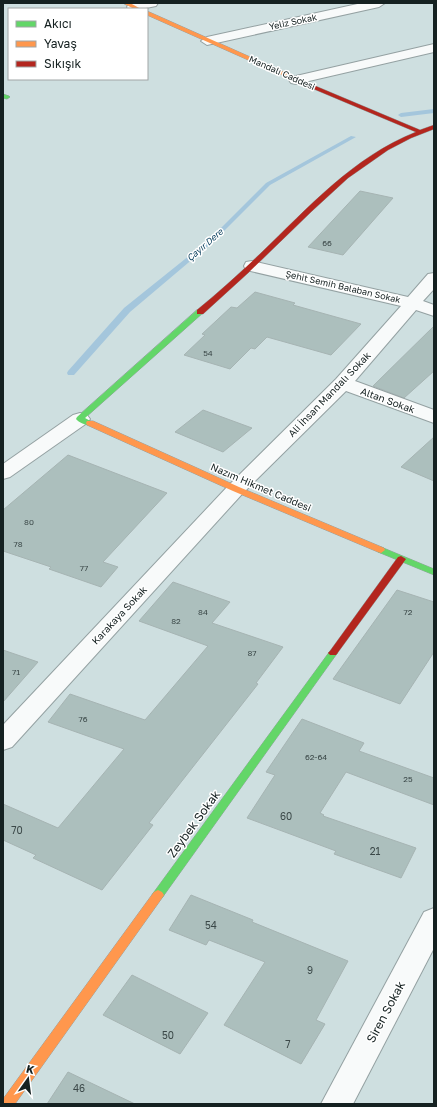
<svg xmlns="http://www.w3.org/2000/svg" width="437" height="1107" font-family="'Golos Text',sans-serif">
<style>
.lines{fill:none;stroke-linecap:round;stroke-linejoin:round}
.stream{fill:#a4c6dc;fill-rule:evenodd}
.building{fill:#acbfbd;stroke:#a6b4b3}
.street-casing{stroke:#94a1a2;stroke-width:2}
.fast-casing{stroke:#94a1a2;stroke-width:1}
.slow-casing{stroke:#94a1a2;stroke-width:1}
.jam-casing{stroke:#94a1a2;stroke-width:1}
.street{fill:#f8fafa;fill-rule:evenodd}
.fast{fill:#63d668;fill-rule:evenodd}
.slow{fill:#ff974d;fill-rule:evenodd}
.jam{fill:#b3261e;fill-rule:evenodd}
.labels{text-anchor:middle;stroke-width:3;stroke-linejoin:round;paint-order:stroke}
.number-label{font-size:8px;fill:#3b4848}
.far-street-label{font-size:9px;fill:#152121;stroke:#fff}
.far-water-label{font-size:9px;font-style:italic;fill:#063c5a;stroke:#fff}
.street-label{font-size:10px;fill:#152121;stroke:#fff}
.near-number-label{font-size:10px;fill:#3b4848}
.near-street-label{font-size:12px;fill:#152121;stroke:#fff}
</style>
<rect width="100%" height="100%" fill="#cedfe0"/>
<g class="lines">
<!-- stream -->
<g class="stream">
<path d="M 434,109 L 434,113 L 401,117 L 398,115 L 401,113 Z"/>
<path d="M 351,136 L 356,137 L 270,185 L 214,241 L 130,312 L 74,375 L 68,375 L 67,373 L 68,371 L 124,308 L 210,239 L 266,183 Z"/>
</g>
</g>
<!-- building -->
<g class="building">
<path d="M 360,191 L 393,198 L 343,255 L 308,247 Z"/>
<path d="M 255,292 L 295,303 L 293,305 L 361,324 L 331,355 L 267,337 L 255,349 L 251,348 L 230,369 L 184,355 L 205,335 L 202,334 L 231,307 L 237,308 Z"/>
<path d="M 434,326 L 434,371 L 404,398 L 373,386 Z"/>
<path d="M 203,410 L 252,428 L 223,452 L 175,432 Z"/>
<path d="M 434,437 L 434,481 L 401,467 Z"/>
<path d="M 68,455 L 167,493 L 103,562 L 118,567 L 101,587 L 49,569 L 51,567 L 3,551 L 3,510 Z"/>
<path d="M 173,582 L 230,602 L 212,623 L 283,647 L 256,683 L 258,684 L 149,823 L 153,825 L 102,890 L 33,858 L 36,855 L 3,840 L 3,804 L 58,828 L 124,749 L 48,722 L 70,694 L 145,720 L 208,646 L 139,621 Z"/>
<path d="M 397,590 L 434,602 L 434,652 L 400,704 L 333,679 Z"/>
<path d="M 3,650 L 38,662 L 3,702 Z"/>
<path d="M 302,719 L 364,743 L 359,751 L 434,778 L 434,805 L 346,772 L 320,813 L 324,815 L 323,816 L 416,848 L 401,878 L 334,854 L 336,851 L 247,818 L 275,775 L 266,772 Z"/>
<path d="M 191,895 L 253,920 L 252,922 L 348,961 L 316,1020 L 325,1024 L 301,1064 L 224,1025 L 265,962 L 209,940 L 206,945 L 169,930 Z"/>
<path d="M 132,975 L 208,1013 L 180,1054 L 103,1015 Z"/>
<path d="M 68,1072 L 135,1104 L 47,1104 Z"/>
</g>
<g class="lines">
<defs>
<g id="street">
<path d="M 134,3 L 158,3 L 156,6 L 141,9 L 128,9 L 127,7 L 129,4 Z"/>
<path d="M 362,3 L 385,3 L 379,7 L 207,45 L 201,41 L 207,37 Z"/>
<path d="M 434,44 L 434,52 L 296,84 L 291,83 L 289,80 L 291,77 L 296,76 Z"/>
<path d="M 252,261 L 408,297 L 428,274 L 434,273 L 434,289 L 423,301 L 434,305 L 434,316 L 416,310 L 355,381 L 434,410 L 434,423 L 346,391 L 243,493 L 12,747 L 3,750 L 3,725 L 229,485 L 336,379 L 401,306 L 246,270 L 244,266 L 246,262 Z"/>
<path d="M 80,413 L 87,415 L 90,419 L 87,423 L 10,477 L 3,479 L 3,464 L 73,415 Z"/>
<path d="M 434,908 L 434,948 L 353,1104 L 321,1104 L 424,912 Z"/>
</g>
<g id="fast">
<path d="M 3,94 L 9,96 L 10,97 L 7,99 L 3,98 Z"/>
<path d="M 197,310 L 203,310 L 204,312 L 85,418 L 94,423 L 93,425 C 88,426 79,423 76,419 L 77,417 Z"/>
<path d="M 381,547 L 434,569 L 434,575 L 378,552 L 377,550 Z"/>
<path d="M 333,650 L 336,651 L 338,653 L 336,655 L 162,898 L 158,900 L 154,898 L 152,895 L 154,892 L 330,651 Z"/>
</g>
<g id="slow">
<path d="M 123,3 L 130,3 L 141,9 L 134,9 Z"/>
<path d="M 147,11 L 313,85 L 314,86 L 309,87 L 147,15 Z"/>
<path d="M 87,421 L 93,421 L 239,487 L 384,548 L 385,550 L 381,553 L 378,552 L 233,491 L 87,425 L 86,423 Z"/>
<path d="M 158,890 L 162,892 L 164,895 L 162,898 L 15,1104 L 3,1104 L 3,1099 L 154,892 Z"/>
</g>
<g id="jam">
<path d="M 309,85 L 313,85 L 420,130 L 434,125 L 434,129 L 411,138 L 388,150 L 348,178 L 312,211 L 248,273 L 203,314 L 197,314 L 197,310 C 219,292 240,273 261,253 C 308,208 353,157 416,132 L 309,87 Z"/>
<path d="M 401,556 L 406,559 L 336,655 L 330,655 L 328,653 L 330,651 L 398,557 Z"/>
</g>
</defs>
<!-- street casing -->
<use href="#street" class="street-casing"/>
<!-- fast casing -->
<use href="#fast" class="fast-casing"/>
<!-- slow casing -->
<use href="#slow" class="slow-casing"/>
<!-- jam casing -->
<use href="#jam" class="jam-casing"/>
<!-- street -->
<use href="#street" class="street"/>
<!-- fast -->
<use href="#fast" class="fast"/>
<!-- slow -->
<use href="#slow" class="slow"/>
<!-- jam -->
<use href="#jam" class="jam"/>
</g>
<g class="labels">
<!-- number labels -->
<g class="number-label">
<text x="327" y="246">66</text>
<text x="208" y="356">54</text>
<text x="29" y="525">80</text>
<text x="18" y="547">78</text>
<text x="84" y="571">77</text>
<text x="203" y="615">84</text>
<text x="408" y="615">72</text>
<text x="176" y="624">82</text>
<text x="252" y="656">87</text>
<text x="16" y="675">71</text>
<text x="83" y="722">76</text>
<text x="316" y="760">62-64</text>
<text x="408" y="782">25</text>
</g>
<!-- far-street labels -->
<g class="far-street-label">
<text transform="translate(293 22) rotate(-12)" y="3">Yeliz Sokak</text>
<text transform="translate(282 73) rotate(24)" y="3">Mandalı Caddesi</text>
<text transform="translate(343 287) rotate(13)" y="3">Şehit Semih Balaban Sokak</text>
</g>
<!-- far-water labels -->
<g class="far-water-label">
<text transform="translate(205 245) rotate(-41)" y="3">Çayır Dere</text>
</g>
<!-- street labels -->
<g class="street-label">
<text transform="translate(329 394) rotate(-46)" y="4">Ali İhsan Mandalı Sokak</text>
<text transform="translate(388 400) rotate(20)" y="4">Altan Sokak</text>
<text transform="translate(261 487) rotate(23)" y="4">Nazım Hikmet Caddesi</text>
<text transform="translate(119 615) rotate(-47)" y="4">Karakaya Sokak</text>
</g>
<!-- near-number labels -->
<g class="near-number-label">
<text x="286" y="820">60</text>
<text x="17" y="834">70</text>
<text x="375" y="855">21</text>
<text x="211" y="929">54</text>
<text x="310" y="974">9</text>
<text x="168" y="1039">50</text>
<text x="288" y="1048">7</text>
<text x="79" y="1092">46</text>
</g>
<!-- near-street labels -->
<g class="near-street-label">
<text transform="translate(194 824) rotate(-54)" y="4">Zeybek Sokak</text>
<text transform="translate(386 1012) rotate(-62)" y="4">Siren Sokak</text>
</g>
</g>
<!-- border -->
<rect width="437" height="1107" fill="none" stroke="#152121" stroke-width="8"/>
<!-- legend -->
<rect x="8" y="8" width="140" height="72" fill="#ffffff" stroke="#a1a6a6"/>
<rect x="16" y="21" width="20" height="6" fill="#63d668" stroke="#a1a6a6"/>
<text x="44" y="28" font-size="12" fill="#152121">Akıcı</text>
<rect x="16" y="41" width="20" height="6" fill="#ff974d" stroke="#a1a6a6"/>
<text x="44" y="48" font-size="12" fill="#152121">Yavaş</text>
<rect x="16" y="61" width="20" height="6" fill="#b3261e" stroke="#a1a6a6"/>
<text x="44" y="68" font-size="12" fill="#152121">Sıkışık</text>
<!-- north arrow -->
<g transform="translate(28 1079) rotate(14)" stroke="#ffffff" stroke-width="3" paint-order="stroke">
<path d="M0-3L7 15L0 10L-7 15Z" fill="#152121"/>
<text y="-6" font-size="11" font-weight="bold" text-anchor="middle" fill="#152121">K</text>
</g>
</svg>
